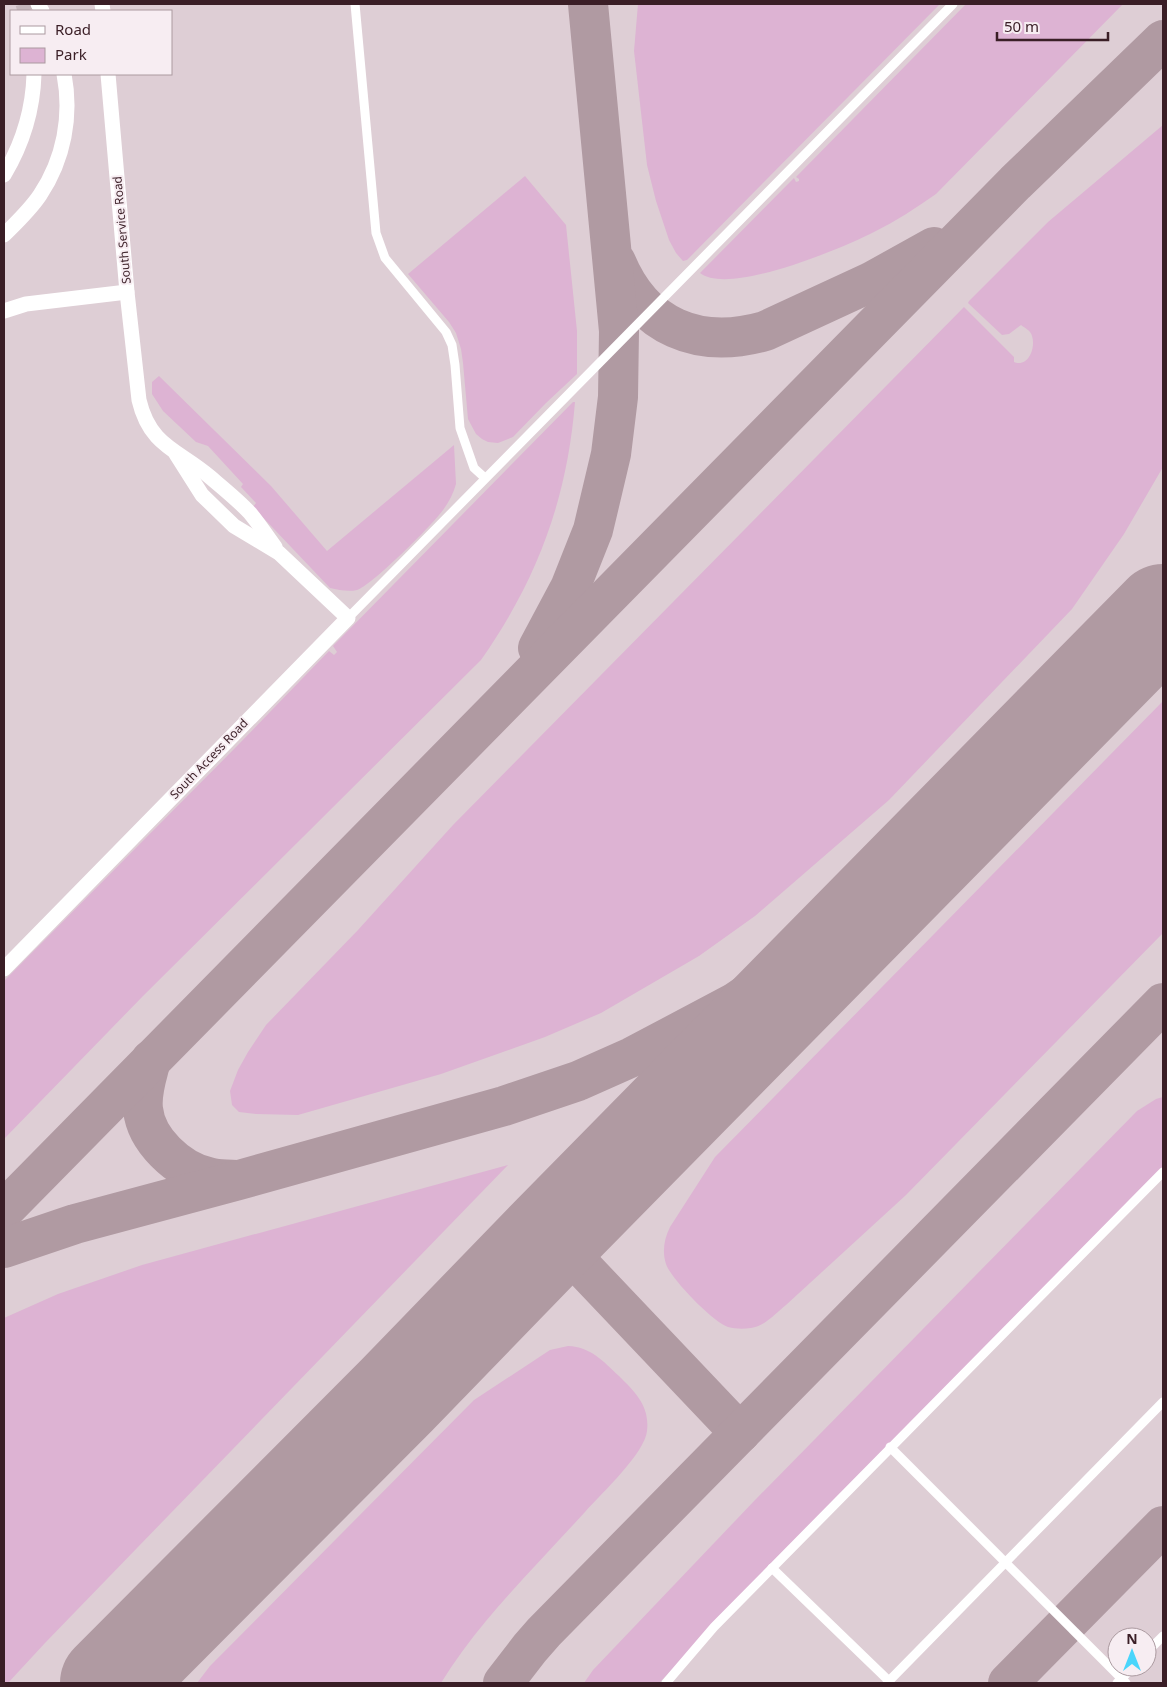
<svg xmlns="http://www.w3.org/2000/svg" width="1167" height="1687" font-family="'Noto Sans',sans-serif">
<style>
.built{fill:#deced5;fill-rule:evenodd}
.green{fill:#ddb3d3}
.lines{fill:none;stroke-linecap:round;stroke-linejoin:round}
.taxiway{stroke:#b09aa2;stroke-width:40}
.runway{stroke:#b09aa2;stroke-width:100}
.street-tunnel{stroke:#c7b7bd;stroke-width:15;stroke-dasharray:15 8;stroke-linecap:butt}
.lane{stroke:#fff;stroke-width:9}
.street{stroke:#fff;stroke-width:15}
.secondary{stroke:#fff;stroke-width:15}
.labels{text-anchor:middle;stroke-width:4;stroke-linejoin:round;paint-order:stroke}
.street-label{font-size:12px;fill:#3a1e26;stroke:#f7edf2}
</style>
<rect width="100%" height="100%" fill="#eadde3"/>
<!-- built -->
<path class="built" d="M 4,4 L 1163,4 L 1163,1683 L 4,1683 ZM 11,11 L 171,11 L 171,74 L 11,74 ZM 1117,1637 L 1147,1637 L 1147,1667 L 1117,1667 Z"/>
<!-- green -->
<g class="green">
<path d="M 638,4 L 940,4 L 687,260 L 683,261 L 676,253 L 669,240 L 656,201 L 647,165 L 634,51 Z"/>
<path d="M 966,4 L 1123,4 L 936,194 C 916,208 896,221 874,232 C 843,248 729,296 700,273 L 794,178 L 796,182 L 799,181 L 799,179 L 796,177 Z"/>
<path d="M 1163,125 L 1163,467 L 1124,534 L 1072,609 L 889,800 L 755,916 L 699,956 L 601,1013 L 545,1037 L 441,1074 L 298,1115 L 256,1114 L 239,1112 L 232,1105 L 230,1091 L 238,1070 L 248,1052 L 266,1025 L 358,930 L 453,825 L 964,307 L 1014,357 L 1014,362 C 1028,368 1036,348 1032,336 C 1031,331 1025,328 1021,325 L 1009,334 L 1002,335 L 968,303 L 969,301 L 1048,222 Z"/>
<path d="M 525,176 L 566,225 L 577,331 L 577,374 L 546,403 L 513,437 L 498,443 L 488,442 L 482,439 L 476,434 L 468,419 L 463,363 L 461,349 L 456,333 L 449,322 L 408,274 Z"/>
<path d="M 159,376 L 271,486 L 327,551 L 454,445 L 456,484 C 453,495 447,506 439,515 C 428,529 371,586 357,590 C 348,592 339,590 330,588 L 253,507 L 256,503 L 241,487 L 243,484 L 208,446 L 196,442 L 163,411 L 152,394 L 152,382 Z"/>
<path d="M 573,402 L 575,402 C 567,500 537,580 481,660 L 143,996 L 4,1139 L 4,981 L 238,745 L 329,651 L 334,655 L 337,652 L 333,646 Z"/>
<path d="M 1163,701 L 1163,933 L 906,1195 L 786,1305 C 776,1313 765,1326 751,1328 C 744,1329 735,1329 728,1327 C 713,1322 671,1279 666,1264 C 662,1252 664,1239 670,1227 L 715,1157 Z"/>
<path d="M 1163,1097 L 1163,1167 L 1043,1293 L 659,1683 L 584,1683 L 593,1670 L 756,1499 L 1137,1111 L 1156,1099 Z"/>
<path d="M 508,1165 L 45,1643 L 8,1683 L 4,1683 L 4,1318 L 58,1294 L 142,1265 Z"/>
<path d="M 568,1346 C 591,1347 603,1361 619,1376 C 635,1392 650,1406 647,1431 C 645,1453 601,1494 585,1512 C 552,1548 517,1584 486,1621 C 469,1641 454,1662 441,1683 L 197,1683 L 210,1666 L 474,1400 L 550,1350 Z"/>
</g>
<g class="lines">
<!-- taxiway -->
<g class="taxiway">
<path d="M 616,262 C 643,327 698,350 765,331 L 871,282 L 934,247"/>
<path d="M 538,648 L 570,588 L 593,530 L 611,454 L 618,397 L 619,331 L 588,4"/>
<path d="M 1121,657 L 1137,640 L 1163,603"/>
<path d="M 151,1060 C 147,1076 141,1092 143,1109 C 146,1140 178,1170 208,1177 C 217,1180 226,1179 235,1180"/>
<path d="M 4,1210 L 1015,183 L 1163,40"/>
<path d="M 552,1235 L 740,1433"/>
<path d="M 4,1248 L 75,1224 L 239,1180 L 504,1106 L 578,1081 L 632,1057 L 734,1003 L 795,962 L 858,914 L 1022,757"/>
<path d="M 503,1683 L 530,1648 L 544,1632 L 1163,1003"/>
<path d="M 1008,1683 L 1163,1526"/>
</g>
<!-- runway -->
<path class="runway" d="M 110,1683 L 397,1395 L 552,1235 L 1163,614"/>
<!-- street-tunnel -->
<path class="street-tunnel" d="M 23,4 L 25,11"/>
<!-- lane -->
<g class="lane">
<path d="M 355,4 L 376,233 L 385,258 L 446,332 L 452,345 L 455,365 L 460,428 L 474,468 L 485,478"/>
<path d="M 348,618 L 953,4"/>
<path d="M 890,1447 L 1126,1683"/>
<path d="M 772,1568 L 889,1681"/>
<path d="M 1147,1652 L 1163,1636"/>
<path d="M 666,1683 L 714,1627 L 1163,1172"/>
<path d="M 887,1683 L 1163,1402"/>
<path d="M 1117,1683 L 1133,1667"/>
</g>
<!-- street -->
<g class="street">
<path d="M 102,4 L 103,11"/>
<path d="M 108,74 L 127,292 L 139,400 C 150,447 179,450 210,477 C 223,488 238,500 250,513 C 259,524 267,536 275,547"/>
<path d="M 4,175 C 23,143 33,111 34,74"/>
<path d="M 4,311 L 26,304 L 127,292"/>
<path d="M 4,969 L 348,618 L 279,553 L 234,526 L 202,495 L 176,454"/>
</g>
<!-- secondary -->
<g class="secondary">
<path d="M 38,4 L 42,11"/>
<path d="M 4,235 C 16,223 30,210 40,195 C 64,159 72,116 64,74"/>
</g>
</g>
<g class="labels">
<!-- street labels -->
<g class="street-label">
<text transform="translate(122 230) rotate(-95)" y="4">South Service Road</text>
<text transform="translate(209 759) rotate(-46)" y="4">South Access Road</text>
</g>
</g>
<!-- border -->
<rect width="1167" height="1687" fill="none" stroke="#3a1e26" stroke-width="10"/>
<!-- legend -->
<rect x="10" y="10" width="162" height="65" fill="#f7edf2" stroke="#ab9aa0"/>
<rect x="20" y="26" width="25" height="8" fill="#ffffff" stroke="#ab9aa0"/>
<text x="55" y="35" font-size="15" fill="#3a1e26">Road</text>
<rect x="20" y="48" width="25" height="15" fill="#ddb3d3" stroke="#ab9aa0"/>
<text x="55" y="60" font-size="15" fill="#3a1e26">Park</text>
<!-- north arrow -->
<g transform="translate(1132 1652)"><circle r="24" fill="#f7edf2" stroke="#ab9aa0"/>
<path d="M0-4L9 19L0 12L-9 19Z" fill="#4ad5fb"/>
<text y="-8" font-size="14" font-weight="bold" text-anchor="middle" fill="#3a1e26">N</text>
</g>
<!-- scale -->
<path d="M997 32v8h111v-8" fill="none" stroke="#3a1e26" stroke-width="2.5"/>
<text x="1004" y="32" font-size="15" fill="#3a1e26" stroke="#f7edf2" stroke-width="4" paint-order="stroke">50 m</text>
</svg>
